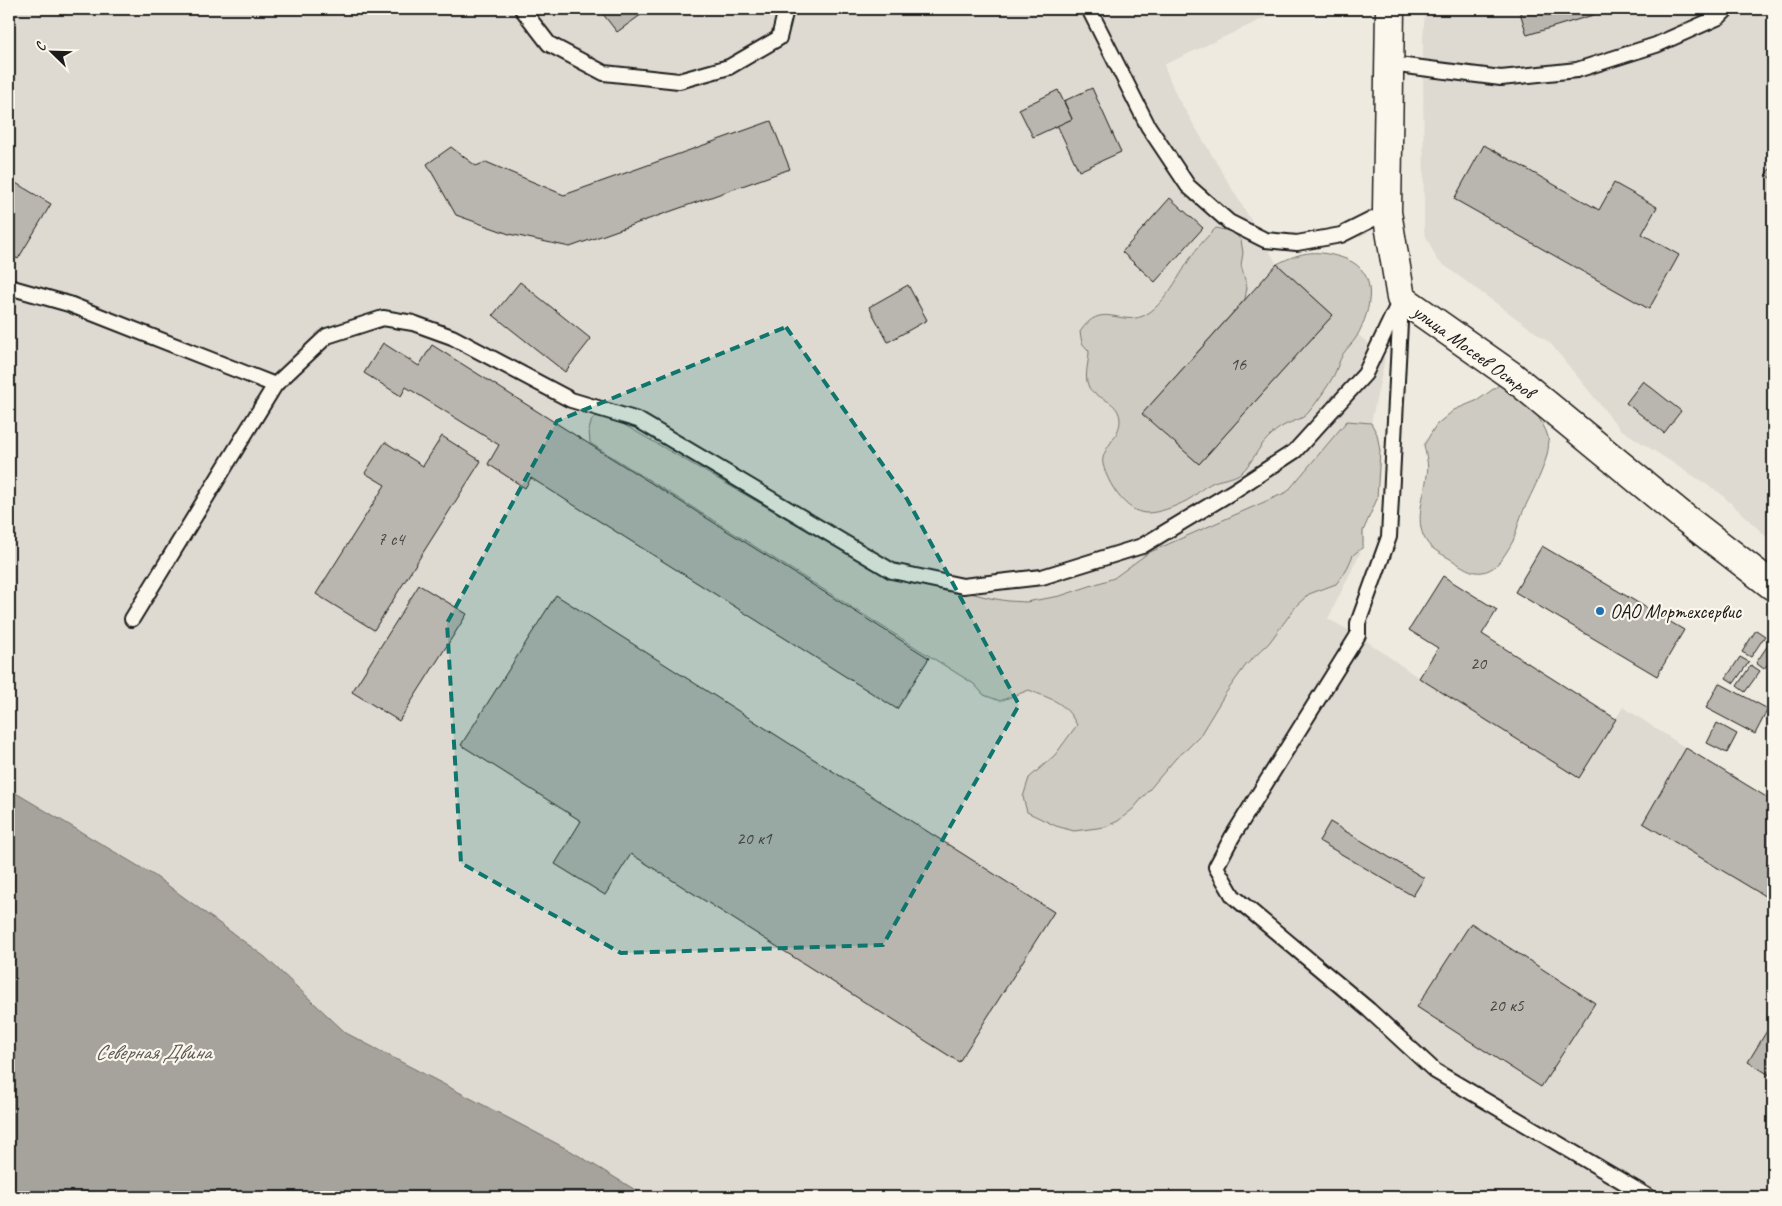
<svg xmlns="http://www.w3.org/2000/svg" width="1782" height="1206" font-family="Caveat,sans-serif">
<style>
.built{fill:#dedad1}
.green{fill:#ceccc2;stroke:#75746f}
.water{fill:#a6a39d;stroke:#6f6d69}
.building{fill:#b9b6af;stroke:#1c1c1c}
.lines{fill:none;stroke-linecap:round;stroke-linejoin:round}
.service-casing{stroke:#1c1c1c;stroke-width:18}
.minor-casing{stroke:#1c1c1c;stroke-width:31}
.service{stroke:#fbf7ec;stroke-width:14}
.minor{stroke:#fbf7ec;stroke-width:28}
.marked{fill:#0f766e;fill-opacity:0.2;stroke:#0f766e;stroke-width:4;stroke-dasharray:10 6;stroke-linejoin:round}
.poi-dot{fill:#1f6fb2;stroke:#fbf7ec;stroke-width:2}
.labels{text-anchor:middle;stroke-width:4.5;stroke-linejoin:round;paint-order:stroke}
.number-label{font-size:18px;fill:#434241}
.street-label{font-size:20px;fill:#1c1c1c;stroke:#fbf7ec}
.poi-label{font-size:20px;fill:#1c1c1c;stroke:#fbf7ec;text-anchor:start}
.water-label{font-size:21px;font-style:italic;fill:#5a5956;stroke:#fbf7ec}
</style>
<rect width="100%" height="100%" fill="#eeeadf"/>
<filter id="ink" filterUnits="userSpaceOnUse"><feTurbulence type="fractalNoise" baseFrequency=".02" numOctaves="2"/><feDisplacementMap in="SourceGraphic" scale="10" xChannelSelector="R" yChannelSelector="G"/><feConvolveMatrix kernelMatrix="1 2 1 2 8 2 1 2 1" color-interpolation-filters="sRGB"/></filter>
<g filter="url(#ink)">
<!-- built -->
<g class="built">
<path d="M 9,9 L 1284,9 L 1164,65 L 1176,95 L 1277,264 L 1385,358 L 1371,423 L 1363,547 L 1328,619 L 1358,635 L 1419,678 L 1579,778 L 1623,707 L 1686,748 L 1643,823 L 1773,901 L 1773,1197 L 647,1197 L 571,1151 L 346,1033 L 265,957 L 155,876 L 9,789 Z"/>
<path d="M 1425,9 L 1773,9 L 1773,543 L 1720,493 L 1620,429 L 1550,343 L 1437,260 L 1424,232 L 1423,40 Z"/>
</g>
<!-- green -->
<g class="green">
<path d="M 1216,228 L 1233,232 L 1241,240 L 1243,253 L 1241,265 L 1247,287 L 1245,299 L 1143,413 L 1199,464 L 1333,315 L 1277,264 C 1303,251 1317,249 1346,259 C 1380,272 1371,311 1357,336 C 1353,343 1347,348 1343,354 C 1339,361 1337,369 1334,375 C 1327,388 1317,402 1308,413 C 1302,420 1292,421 1285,425 C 1278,428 1272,434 1267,439 C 1257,449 1252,463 1242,472 C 1232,480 1220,478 1210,484 C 1201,488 1195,497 1186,501 C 1174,507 1159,513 1146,513 C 1125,512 1107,482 1103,464 C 1100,449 1121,437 1120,419 C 1118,398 1092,399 1088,385 C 1084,375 1089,362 1089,351 L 1082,343 L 1080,332 C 1101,300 1119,326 1143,316 C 1165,306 1180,273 1193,254 C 1200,244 1208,236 1216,228 Z"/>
<path d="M 1512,384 C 1523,398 1544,420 1548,437 C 1553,458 1527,499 1520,519 C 1517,527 1516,534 1513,541 C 1508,550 1499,566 1489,570 C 1476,576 1466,569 1455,562 C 1445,555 1430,550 1425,539 C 1414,520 1425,494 1427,475 C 1429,465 1426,455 1424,445 L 1436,425 L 1454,410 L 1478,400 L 1499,385 Z"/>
<path d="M 602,412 L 867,565 L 900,579 L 935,584 L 990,598 L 1008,601 L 1026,602 L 1060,596 L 1114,578 L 1148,553 L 1287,492 L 1347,421 L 1371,423 L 1377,434 L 1380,451 L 1377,499 L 1363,531 L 1363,547 L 1353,555 L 1346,571 L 1336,584 L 1309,594 L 1297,605 L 1269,643 L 1246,665 L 1225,694 L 1199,737 L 1187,749 L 1176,758 L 1133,809 L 1118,821 L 1105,827 L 1074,831 L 1056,826 L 1027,812 L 1023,797 L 1029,778 L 1055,755 L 1077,725 C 1064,701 1053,700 1029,690 L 1000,701 L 984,695 L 974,684 L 590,443 L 589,430 L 592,419 Z"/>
</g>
<!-- water -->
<path class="water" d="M 9,789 L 155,876 L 265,957 L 346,1033 L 571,1151 L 647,1197 L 9,1197 Z"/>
<!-- building -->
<g class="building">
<path d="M 599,9 L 649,9 L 617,32 Z"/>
<path d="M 1519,9 L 1613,9 L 1527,35 Z"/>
<path d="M 1092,88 L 1121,152 L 1079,171 L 1057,125 L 1072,119 L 1064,101 Z"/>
<path d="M 1058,90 L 1072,119 L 1033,137 L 1019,109 Z"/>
<path d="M 771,121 L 790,169 L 570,247 L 509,234 L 456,215 L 427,164 L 451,147 L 476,166 L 486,162 L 564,195 Z"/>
<path d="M 1484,145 L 1599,210 L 1614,183 L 1657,207 L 1642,234 L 1679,255 L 1649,309 L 1454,199 Z"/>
<path d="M 1773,166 L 1773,181 L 1766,173 Z"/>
<path d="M 9,179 L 51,204 L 18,259 L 9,254 Z"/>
<path d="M 1170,198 L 1203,228 L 1155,282 L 1122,252 Z"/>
<path d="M 1277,264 L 1333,315 L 1199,464 L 1142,414 Z"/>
<path d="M 520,282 L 591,339 L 565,372 L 493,315 Z"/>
<path d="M 908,285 L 927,320 L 888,342 L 869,307 Z"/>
<path d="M 383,343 L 419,366 L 432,345 L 929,658 L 897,709 L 531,478 L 525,488 L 488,464 L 499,445 L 406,387 L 401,396 L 364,373 Z"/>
<path d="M 1643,381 L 1681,411 L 1664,433 L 1626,403 Z"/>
<path d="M 442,436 L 481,461 L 374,630 L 316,594 L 385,485 L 365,473 L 385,442 L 423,466 Z"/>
<path d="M 1542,546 L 1684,630 L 1657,676 L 1515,592 Z"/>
<path d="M 1443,576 L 1497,610 L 1482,634 L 1616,719 L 1579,778 L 1419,678 L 1438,648 L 1409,630 Z"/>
<path d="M 419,585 L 467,614 L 399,721 L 352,692 Z"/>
<path d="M 556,595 L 1054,912 L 959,1062 L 631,854 L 605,895 L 555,864 L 581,821 L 461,745 Z"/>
<path d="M 1756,630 L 1765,636 L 1751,657 L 1742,652 Z"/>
<path d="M 1770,642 L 1773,644 L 1773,656 L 1764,669 L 1756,663 Z"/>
<path d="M 1740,657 L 1749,662 L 1734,683 L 1726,678 Z"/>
<path d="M 1751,665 L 1760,671 L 1745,692 L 1737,686 Z"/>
<path d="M 1719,683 L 1768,709 L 1755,734 L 1706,708 Z"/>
<path d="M 1717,723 L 1737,734 L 1727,753 L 1707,743 Z"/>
<path d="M 1686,748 L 1773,801 L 1773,901 L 1643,823 Z"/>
<path d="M 1330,822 L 1424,878 L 1413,896 L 1319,841 Z"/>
<path d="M 1471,923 L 1595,1003 L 1541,1087 L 1417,1007 Z"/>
<path d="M 1773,1021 L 1773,1077 L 1748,1062 Z"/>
</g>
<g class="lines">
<defs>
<g id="service">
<path d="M 522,9 L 549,44 L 604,73 L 679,81 L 729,67 L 779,38 L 786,9"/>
<path d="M 1089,9 L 1148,126 L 1188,186 L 1229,222 L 1265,240 L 1297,243 L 1341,235 L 1387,212"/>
<path d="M 1390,64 L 1501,78 L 1577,70 L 1656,45 L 1719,17 L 1727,9"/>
<path d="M 9,287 L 69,304 L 275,385"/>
<path d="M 1401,303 L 1389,537 L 1358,623 L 1358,635 L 1232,837 L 1216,867 L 1233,896 L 1369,1010 L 1435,1071 L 1649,1197"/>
<path d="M 132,619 L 275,385 L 327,336 L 383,318 L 413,323 L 452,337 L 571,400 L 638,420 L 892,571 L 963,586 L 1042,577 L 1142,546 L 1232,492 L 1295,451 L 1365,374 L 1401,298"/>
</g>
<path id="minor" d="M 1390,9 L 1387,212 L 1401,298 L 1512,376 L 1681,515 L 1773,586"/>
</defs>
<!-- service casing -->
<use href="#service" class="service-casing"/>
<!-- minor casing -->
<use href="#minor" class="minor-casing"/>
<!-- service -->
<use href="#service" class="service"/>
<!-- minor -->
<use href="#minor" class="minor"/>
</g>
</g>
<!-- marked area -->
<path class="marked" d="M 786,327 L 907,499 L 1019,705 L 883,945 L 621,953 L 461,863 L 447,623 L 557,421 Z"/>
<!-- markers -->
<circle class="poi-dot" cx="1600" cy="611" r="5"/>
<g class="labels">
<!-- number labels -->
<g class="number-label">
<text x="1238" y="370">16</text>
<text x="391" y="545">7 с4</text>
<text x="1478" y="669">20</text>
<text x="754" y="844">20 к1</text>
<text x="1506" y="1011">20 к5</text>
</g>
<!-- street labels -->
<g class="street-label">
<text transform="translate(1474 351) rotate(36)" y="7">улица Мосеев Остров</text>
</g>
<!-- poi labels -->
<g class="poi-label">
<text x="1610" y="618">ОАО Мортехсервис</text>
</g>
<!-- water labels -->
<g class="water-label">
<text x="153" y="1059">Северная Двина</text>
</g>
</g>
<!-- margin -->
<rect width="1782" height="1206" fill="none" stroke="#fbf7ec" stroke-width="30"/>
<rect x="15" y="15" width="1752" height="1176" fill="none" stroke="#1c1c1c" stroke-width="2" filter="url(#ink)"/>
<!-- north arrow -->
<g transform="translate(52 52) rotate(293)" stroke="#fbf7ec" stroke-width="4" paint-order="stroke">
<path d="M0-4L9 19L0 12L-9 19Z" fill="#1c1c1c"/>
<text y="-8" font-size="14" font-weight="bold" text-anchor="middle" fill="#1c1c1c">С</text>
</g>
</svg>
